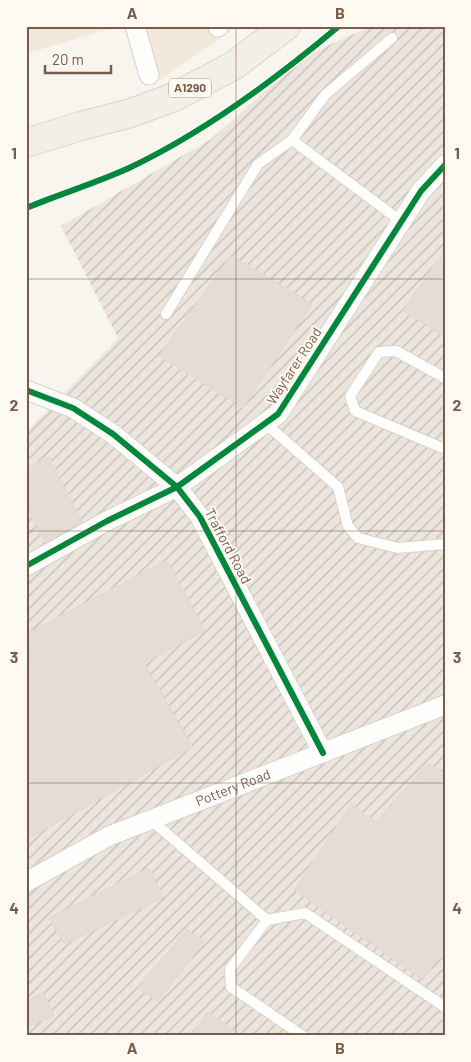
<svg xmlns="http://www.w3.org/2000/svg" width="471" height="1062" font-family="Barlow,sans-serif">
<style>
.residential{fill:#f2e8db}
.industrial{fill:url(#industrial-furrows)}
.building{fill:#e5ddd5;stroke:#e2d8d0}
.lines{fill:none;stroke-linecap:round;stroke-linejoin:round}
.lane-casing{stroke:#d8d2cc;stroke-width:12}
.street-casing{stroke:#d8d2cc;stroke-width:21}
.primary-casing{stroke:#dad1ca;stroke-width:30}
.lane{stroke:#fefefc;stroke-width:10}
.street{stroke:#fefefc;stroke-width:19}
.primary{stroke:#f4efe6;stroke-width:28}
.cycleway-casing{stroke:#fffaf1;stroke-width:9}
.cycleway{stroke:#00873e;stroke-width:6}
.grid{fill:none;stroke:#7a5c4b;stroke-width:1;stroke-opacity:0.55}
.labels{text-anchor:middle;stroke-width:4;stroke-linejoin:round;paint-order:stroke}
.shield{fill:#fffaf1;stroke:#a28b7d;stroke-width:1}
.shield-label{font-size:12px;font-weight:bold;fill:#7a5c4b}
.street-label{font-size:14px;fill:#7a5c4b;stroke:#fffaf1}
.neatline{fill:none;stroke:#7a5c4b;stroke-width:2}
.grid-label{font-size:16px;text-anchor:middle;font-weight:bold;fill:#7a5c4b}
</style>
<defs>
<pattern id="industrial-furrows" width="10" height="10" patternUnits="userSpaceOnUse" patternTransform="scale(1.25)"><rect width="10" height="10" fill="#ece5de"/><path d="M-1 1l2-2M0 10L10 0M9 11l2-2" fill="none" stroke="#c4bdb6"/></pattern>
</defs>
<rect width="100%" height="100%" fill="#f8f5ee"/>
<!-- residential -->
<g class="residential">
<path d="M 26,26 L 119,26 L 26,54 Z"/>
<path d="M 141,26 L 238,26 L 157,82 Z"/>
</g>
<!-- industrial -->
<path class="industrial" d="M 371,26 L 445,26 L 445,1036 L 26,1036 L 26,432 L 118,338 L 61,226 L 211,139 L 303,57 Z"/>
<!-- building -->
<g class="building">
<path d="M 445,250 L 445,337 L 403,311 Z"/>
<path d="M 231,255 L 312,304 L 243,408 L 159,356 Z"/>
<path d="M 49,457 L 82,522 L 45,543 L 26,505 L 26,468 Z"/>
<path d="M 167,560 L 205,631 L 144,663 L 193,747 L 26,840 L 26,634 Z"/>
<path d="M 428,763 L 445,774 L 445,949 L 423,980 L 294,890 L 351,804 L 376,822 Z"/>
<path d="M 149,868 L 163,898 L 64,944 L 49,918 Z"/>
<path d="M 187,930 L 204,942 L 158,1001 L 137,988 Z"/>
<path d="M 43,993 L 54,1015 L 26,1028 L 26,1001 Z"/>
<path d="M 208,1012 L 241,1036 L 191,1036 Z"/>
</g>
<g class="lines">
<defs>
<g id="lane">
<path d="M 392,38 L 325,95 L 292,140 L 402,222"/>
<path d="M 166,314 L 258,164 L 292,140"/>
<path d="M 445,378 L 396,351 L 379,352 L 350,396 L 355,411 L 445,449"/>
<path d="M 265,423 L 338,487 L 348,526 L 358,538 L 398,548 L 445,544"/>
<path d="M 151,820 L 267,920"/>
<path d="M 303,1036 L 231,987 L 230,969 L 267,920 L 305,913 L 445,1007"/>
</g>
<g id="street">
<path d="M 135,26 L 149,75"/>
<path d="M 218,26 L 218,27"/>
<path d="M 26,390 L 73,408 L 113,434 L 177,487 L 200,517 L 323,753"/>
<path d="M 26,566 L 107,521 L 177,487 L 278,414 L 421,191 L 445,165"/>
<path id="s1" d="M 26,882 L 109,836 L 445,705"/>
</g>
<path id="primary" d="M 26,143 L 81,126 L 131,113 L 174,97 L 233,66 L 286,26"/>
</defs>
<!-- lane casing -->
<use href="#lane" class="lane-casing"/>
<!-- street casing -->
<use href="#street" class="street-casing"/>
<!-- primary casing -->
<use href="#primary" class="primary-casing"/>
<!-- lane -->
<use href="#lane" class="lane"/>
<!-- street -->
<use href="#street" class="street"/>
<!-- primary -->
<use href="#primary" class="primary"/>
<defs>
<g id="cycleway">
<path d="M 26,208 C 60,194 96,183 129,168 C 205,132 275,80 339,26"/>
<path d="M 26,390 L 73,408 L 113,434 L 177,487 L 200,517 L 323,753"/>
<path d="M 26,566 L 107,521 L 177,487 L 278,414 L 421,191 L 445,165"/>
</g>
</defs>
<!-- cycleway casing -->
<use href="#cycleway" class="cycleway-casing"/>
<!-- cycleway -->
<use href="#cycleway" class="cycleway"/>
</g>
<!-- grid -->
<path class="grid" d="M 236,26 L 236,1036M 26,279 L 445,279M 26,531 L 445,531M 26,783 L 445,783"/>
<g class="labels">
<!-- shield labels -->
<rect class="shield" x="169" y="78.5" width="42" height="19" rx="4"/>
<g class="shield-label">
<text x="190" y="92">A1290</text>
</g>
<!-- street labels -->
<g class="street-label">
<text transform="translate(294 366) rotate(-57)" y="5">Wayfarer Road</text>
<text transform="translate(228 546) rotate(62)" y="5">Trafford Road</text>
<text dy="5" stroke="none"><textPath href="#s1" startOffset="228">Pottery Road</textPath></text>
</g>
</g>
<!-- border -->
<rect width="471" height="1062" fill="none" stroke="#fffaf1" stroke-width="55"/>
<!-- scale -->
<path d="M45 65v8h66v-8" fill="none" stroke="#7a5c4b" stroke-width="2.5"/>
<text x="52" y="65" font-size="15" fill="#7a5c4b" stroke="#fffaf1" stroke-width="4" paint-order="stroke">20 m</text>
<rect x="28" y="28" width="416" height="1006" class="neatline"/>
<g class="grid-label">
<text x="132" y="19">A</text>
<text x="340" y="19">B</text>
<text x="14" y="159">1</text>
<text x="457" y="159">1</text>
<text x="14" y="411">2</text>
<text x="457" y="411">2</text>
<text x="14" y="663">3</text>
<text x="457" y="663">3</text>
<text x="14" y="914">4</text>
<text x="457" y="914">4</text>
<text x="132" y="1054">A</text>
<text x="340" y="1054">B</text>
</g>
</svg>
